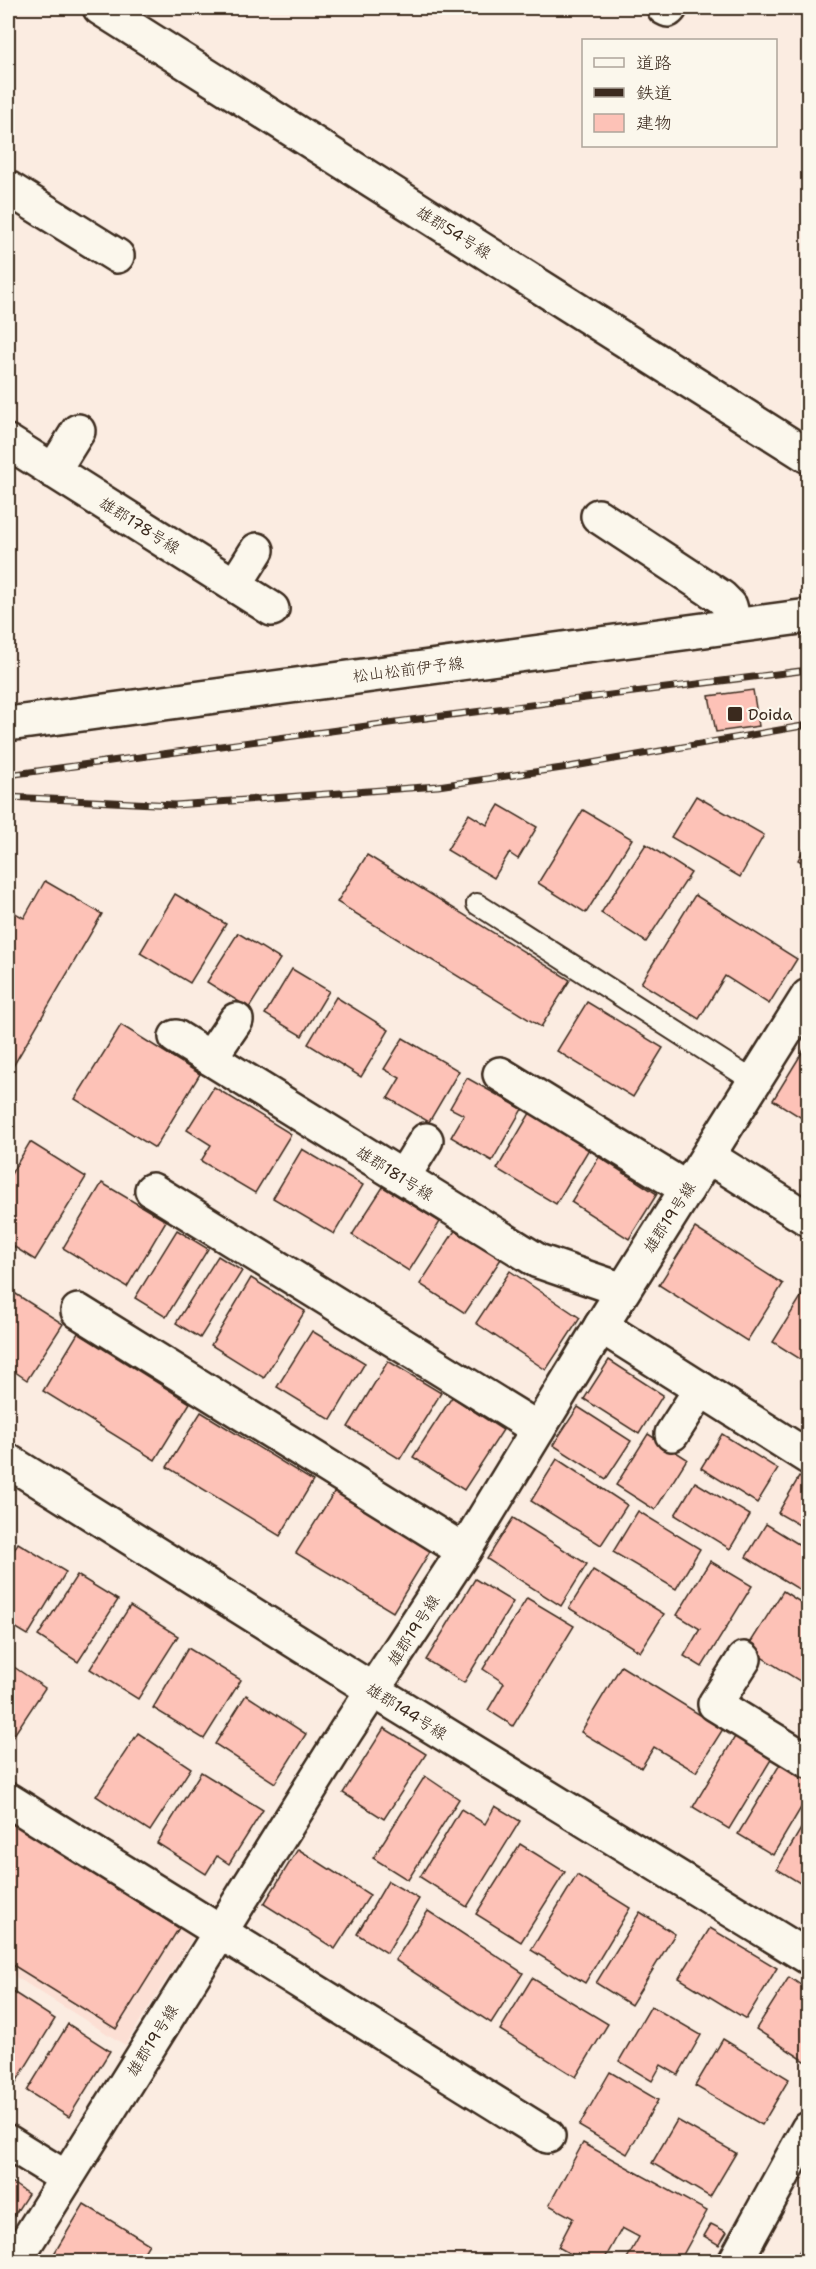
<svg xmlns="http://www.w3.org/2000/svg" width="816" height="2269" font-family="'Shantell Sans','Klee One',sans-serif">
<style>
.built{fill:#fcdfd4}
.building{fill:#fdc2b7;stroke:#3b2a1e;stroke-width:1.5}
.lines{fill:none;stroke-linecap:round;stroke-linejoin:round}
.service-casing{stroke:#3b2a1e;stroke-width:24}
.minor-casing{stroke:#3b2a1e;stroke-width:38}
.secondary-casing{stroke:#3b2a1e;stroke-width:38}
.service{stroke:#fbf7ec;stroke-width:20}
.minor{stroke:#fbf7ec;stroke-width:33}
.secondary{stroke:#fbf7ec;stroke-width:33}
.rail-casing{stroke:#3b2a1e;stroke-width:7}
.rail{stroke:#fbf7ec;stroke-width:4.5;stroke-dasharray:14;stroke-linecap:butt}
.poi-dot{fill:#3b2a1e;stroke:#fbf7ec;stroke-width:2}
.labels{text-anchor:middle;stroke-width:4.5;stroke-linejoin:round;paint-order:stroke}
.street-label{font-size:16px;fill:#3b2a1e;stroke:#fbf7ec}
.poi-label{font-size:16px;fill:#3b2a1e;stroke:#fbf7ec;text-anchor:start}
</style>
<rect width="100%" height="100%" fill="#fbece1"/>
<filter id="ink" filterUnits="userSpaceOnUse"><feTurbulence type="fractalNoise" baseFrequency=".0167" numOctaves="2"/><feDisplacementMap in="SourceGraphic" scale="12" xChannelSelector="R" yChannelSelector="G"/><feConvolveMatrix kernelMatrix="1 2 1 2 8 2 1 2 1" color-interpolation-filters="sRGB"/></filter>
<g filter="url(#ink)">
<!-- built -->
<path class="built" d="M 8,1817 L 195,1934 L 125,2045 L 8,1972 Z"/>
<!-- building -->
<g class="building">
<path d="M 753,690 L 759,726 L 716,732 L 709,696 Z"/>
<path d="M 696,796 L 764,835 L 740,877 L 671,837 Z"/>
<path d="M 499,805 L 537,827 L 518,859 L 509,853 L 494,878 L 447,850 L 469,814 L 487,825 Z"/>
<path d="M 583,810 L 632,839 L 586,913 L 538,883 Z"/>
<path d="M 808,842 L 808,866 L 798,860 Z"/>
<path d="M 646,844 L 691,873 L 646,942 L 601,913 Z"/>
<path d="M 367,855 L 570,980 L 541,1027 L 337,902 Z"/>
<path d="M 45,881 L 102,914 L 8,1075 L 8,953 L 9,950 L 8,949 L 8,909 L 24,918 Z"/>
<path d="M 175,894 L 226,924 L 190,983 L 140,953 Z"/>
<path d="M 695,895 L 797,959 L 769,1004 L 725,976 L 699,1019 L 641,983 Z"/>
<path d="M 238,933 L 280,959 L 249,1008 L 207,982 Z"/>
<path d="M 292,969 L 329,991 L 302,1036 L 265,1014 Z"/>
<path d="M 336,997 L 389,1030 L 361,1077 L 308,1044 Z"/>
<path d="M 587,1002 L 663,1048 L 633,1097 L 557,1051 Z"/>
<path d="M 121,1025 L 200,1074 L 155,1148 L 75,1099 Z"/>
<path d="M 403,1038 L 459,1071 L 429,1122 L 388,1098 L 400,1078 L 384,1069 Z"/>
<path d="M 808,1043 L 808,1122 L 773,1100 Z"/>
<path d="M 467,1078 L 522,1109 L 492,1161 L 451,1137 L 464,1115 L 450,1108 Z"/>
<path d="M 214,1087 L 291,1134 L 255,1193 L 201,1161 L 211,1145 L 187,1130 Z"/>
<path d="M 530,1113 L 589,1149 L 556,1204 L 497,1169 Z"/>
<path d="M 30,1142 L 86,1177 L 35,1260 L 8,1243 L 8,1179 Z"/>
<path d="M 302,1149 L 363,1185 L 334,1234 L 273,1198 Z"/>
<path d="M 599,1157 L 657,1194 L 629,1239 L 571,1202 Z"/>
<path d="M 102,1183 L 166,1221 L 127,1287 L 63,1248 Z"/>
<path d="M 383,1187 L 440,1222 L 409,1271 L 352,1235 Z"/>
<path d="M 695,1228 L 783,1284 L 747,1341 L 659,1285 Z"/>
<path d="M 456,1229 L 501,1259 L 465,1313 L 420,1284 Z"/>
<path d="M 177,1230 L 208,1249 L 166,1317 L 135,1298 Z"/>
<path d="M 218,1256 L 242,1271 L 200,1338 L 176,1323 Z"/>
<path d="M 510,1271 L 580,1318 L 546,1370 L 476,1323 Z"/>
<path d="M 251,1278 L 305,1311 L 264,1378 L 211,1345 Z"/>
<path d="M 8,1289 L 63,1324 L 27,1380 L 8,1367 Z"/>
<path d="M 804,1292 L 808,1295 L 808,1364 L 773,1342 Z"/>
<path d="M 312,1331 L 365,1363 L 331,1420 L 277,1387 Z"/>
<path d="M 78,1333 L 190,1403 L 155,1460 L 43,1391 Z"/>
<path d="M 609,1360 L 663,1395 L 639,1434 L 584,1399 Z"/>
<path d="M 388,1361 L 441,1393 L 400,1459 L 348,1427 Z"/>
<path d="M 452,1397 L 503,1430 L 464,1490 L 413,1457 Z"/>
<path d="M 578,1407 L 631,1441 L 606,1479 L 553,1445 Z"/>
<path d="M 201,1412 L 313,1481 L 280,1536 L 167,1467 Z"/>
<path d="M 648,1434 L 687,1459 L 655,1510 L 616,1485 Z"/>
<path d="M 722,1434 L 778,1469 L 757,1503 L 701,1468 Z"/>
<path d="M 557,1459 L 627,1505 L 601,1545 L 531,1501 Z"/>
<path d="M 799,1477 L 808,1483 L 808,1530 L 778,1513 Z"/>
<path d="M 695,1482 L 750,1515 L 730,1549 L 675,1515 Z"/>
<path d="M 336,1489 L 432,1548 L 393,1612 L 296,1553 Z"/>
<path d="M 638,1511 L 700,1549 L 676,1589 L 613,1552 Z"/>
<path d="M 513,1518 L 587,1564 L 561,1606 L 487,1559 Z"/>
<path d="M 766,1524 L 808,1550 L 808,1575 L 800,1590 L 746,1557 Z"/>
<path d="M 18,1543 L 66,1572 L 28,1635 L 8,1623 L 8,1561 Z"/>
<path d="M 710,1561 L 752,1586 L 702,1667 L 684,1656 L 700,1629 L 677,1615 Z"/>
<path d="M 593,1570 L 664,1614 L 640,1652 L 569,1608 Z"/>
<path d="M 77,1575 L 118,1600 L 78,1662 L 38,1636 Z"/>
<path d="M 475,1579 L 513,1602 L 464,1683 L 426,1660 Z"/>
<path d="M 783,1591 L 808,1607 L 808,1681 L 806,1685 L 747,1648 Z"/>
<path d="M 527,1598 L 574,1626 L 513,1726 L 488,1710 L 504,1683 L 483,1669 Z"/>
<path d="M 130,1606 L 178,1636 L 138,1699 L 90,1669 Z"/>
<path d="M 188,1648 L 241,1680 L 204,1739 L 153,1708 Z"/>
<path d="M 8,1663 L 45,1688 L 8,1744 Z"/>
<path d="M 621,1666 L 723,1729 L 696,1772 L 654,1747 L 641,1768 L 581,1732 Z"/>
<path d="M 246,1695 L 306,1734 L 275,1783 L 215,1744 Z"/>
<path d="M 384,1728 L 426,1754 L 384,1819 L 343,1793 Z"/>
<path d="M 138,1733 L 191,1768 L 150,1831 L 96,1796 Z"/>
<path d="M 736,1735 L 772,1758 L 729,1829 L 693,1807 Z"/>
<path d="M 782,1761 L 808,1777 L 808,1796 L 773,1855 L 738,1834 Z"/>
<path d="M 201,1772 L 263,1810 L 229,1864 L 217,1856 L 206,1874 L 157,1843 Z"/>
<path d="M 425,1776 L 459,1799 L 408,1880 L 373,1858 Z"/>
<path d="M 495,1806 L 520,1821 L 467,1907 L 420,1877 L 461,1809 L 485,1824 Z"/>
<path d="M 808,1817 L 808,1888 L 777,1869 Z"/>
<path d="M 8,1820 L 179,1928 L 116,2029 L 8,1962 L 8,1932 L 13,1924 L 8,1920 Z"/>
<path d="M 520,1844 L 565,1872 L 521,1942 L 476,1914 Z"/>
<path d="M 298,1849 L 370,1895 L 335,1949 L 264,1904 Z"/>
<path d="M 577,1875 L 630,1908 L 585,1983 L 531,1950 Z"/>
<path d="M 388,1881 L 419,1899 L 387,1953 L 357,1934 Z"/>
<path d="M 428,1911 L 523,1973 L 491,2023 L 395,1960 Z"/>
<path d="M 640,1912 L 675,1934 L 631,2005 L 596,1983 Z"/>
<path d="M 710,1928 L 777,1968 L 746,2019 L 679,1978 Z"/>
<path d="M 789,1977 L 808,1990 L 808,2063 L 756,2029 Z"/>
<path d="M 532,1978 L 608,2024 L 576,2077 L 500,2030 Z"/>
<path d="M 10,1990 L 55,2019 L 15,2084 L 8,2079 L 8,1995 Z"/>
<path d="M 651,2006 L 701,2035 L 678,2075 L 661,2065 L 652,2081 L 619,2061 Z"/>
<path d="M 68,2024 L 110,2051 L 69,2117 L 27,2091 Z"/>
<path d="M 723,2039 L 789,2079 L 762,2125 L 695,2086 Z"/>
<path d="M 610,2072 L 658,2100 L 627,2154 L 579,2126 Z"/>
<path d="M 677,2120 L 736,2153 L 710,2197 L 652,2163 Z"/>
<path d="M 583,2143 L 707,2211 L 679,2262 L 625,2262 L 639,2237 L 622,2228 L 603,2262 L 585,2262 L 558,2247 L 573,2218 L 549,2205 Z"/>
<path d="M 8,2180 L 28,2194 L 8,2225 Z"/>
<path d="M 84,2204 L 149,2244 L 138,2262 L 49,2262 Z"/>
<path d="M 711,2224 L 727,2232 L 719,2245 L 704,2236 Z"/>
<path d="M 808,2237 L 808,2262 L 793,2262 Z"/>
<path d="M 180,2253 L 194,2262 L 175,2262 Z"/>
</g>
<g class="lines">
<defs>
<path id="service" d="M 477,904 L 755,1082"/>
<g id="minor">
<path d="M 100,8 L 808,456"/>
<path d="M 664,8 L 668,10 L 670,8"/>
<path d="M 8,188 L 117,256"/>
<path d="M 8,442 L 272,609"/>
<path d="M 53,471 L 78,431"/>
<path d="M 598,516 L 721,597 L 730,606 L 735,626"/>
<path d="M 235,585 L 257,550"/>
<path d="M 176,1037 L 538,1261 L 623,1290"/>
<path d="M 210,1058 L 236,1020"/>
<path d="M 500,1074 L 687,1189"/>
<path d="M 709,1157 L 808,1219"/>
<path d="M 403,1177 L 426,1140"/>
<path d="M 152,1190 L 538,1429"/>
<path d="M 78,1311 L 464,1551"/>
<path d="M 601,1326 L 808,1457"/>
<path d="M 672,1434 L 701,1389"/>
<path d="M 8,1461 L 373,1690 L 808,1957"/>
<path d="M 744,1659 L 715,1704 L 808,1761"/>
<path d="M 8,1800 L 548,2136"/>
<path d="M 8,2142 L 66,2178"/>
<path d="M 14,2262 L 346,1731 L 464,1551 L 601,1326 L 808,996"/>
<path d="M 735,2262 L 808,2129"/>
</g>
<path id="secondary" d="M 8,724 L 808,616"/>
</defs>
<!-- service casing -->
<use href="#service" class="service-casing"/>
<!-- minor casing -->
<use href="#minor" class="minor-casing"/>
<!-- secondary casing -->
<use href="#secondary" class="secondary-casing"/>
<!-- service -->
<use href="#service" class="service"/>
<!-- minor -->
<use href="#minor" class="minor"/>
<!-- secondary -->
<use href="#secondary" class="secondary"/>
<defs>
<g id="rail">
<path d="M 8,775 L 411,720 L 808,670"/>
<path d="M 8,797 L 175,805 L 438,786 L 569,767 L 808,725"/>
</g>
</defs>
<!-- rail casing -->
<use href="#rail" class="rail-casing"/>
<!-- rail -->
<use href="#rail" class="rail"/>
</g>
</g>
<!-- markers -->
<rect class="poi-dot" x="727" y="706" width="16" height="16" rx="3"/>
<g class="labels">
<!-- street labels -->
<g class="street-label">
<text transform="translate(454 232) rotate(32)" y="6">雄郡54号線</text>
<text transform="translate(140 525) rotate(32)" y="6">雄郡178号線</text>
<text transform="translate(408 669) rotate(-7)" y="6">松山松前伊予線</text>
<text transform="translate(395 1173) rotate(32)" y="6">雄郡181号線</text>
<text transform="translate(669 1217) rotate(-57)" y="6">雄郡19号線</text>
<text transform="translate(413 1630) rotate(-57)" y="6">雄郡19号線</text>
<text transform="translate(407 1711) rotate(32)" y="6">雄郡144号線</text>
<text transform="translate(152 2040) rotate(-58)" y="6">雄郡19号線</text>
</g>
<!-- poi labels -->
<g class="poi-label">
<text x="748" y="720">Doida</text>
</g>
</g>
<!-- margin -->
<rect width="816" height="2269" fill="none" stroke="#fbf7ec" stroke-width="30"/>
<rect x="15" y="15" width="786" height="2239" fill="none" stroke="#3b2a1e" stroke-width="2" filter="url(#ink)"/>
<!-- legend -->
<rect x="582" y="39" width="195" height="108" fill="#fbf7ec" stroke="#aea59a" stroke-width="1.5"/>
<rect x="594" y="58" width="30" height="9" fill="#fbf7ec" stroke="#aea59a" stroke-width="1.5"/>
<text x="636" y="69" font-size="18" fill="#3b2a1e">道路</text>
<rect x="594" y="88" width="30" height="9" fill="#3b2a1e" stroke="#aea59a" stroke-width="1.5"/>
<text x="636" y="99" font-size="18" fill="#3b2a1e">鉄道</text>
<rect x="594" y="114" width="30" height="18" fill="#fdc2b7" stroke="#aea59a" stroke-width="1.5"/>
<text x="636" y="129" font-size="18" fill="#3b2a1e">建物</text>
</svg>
